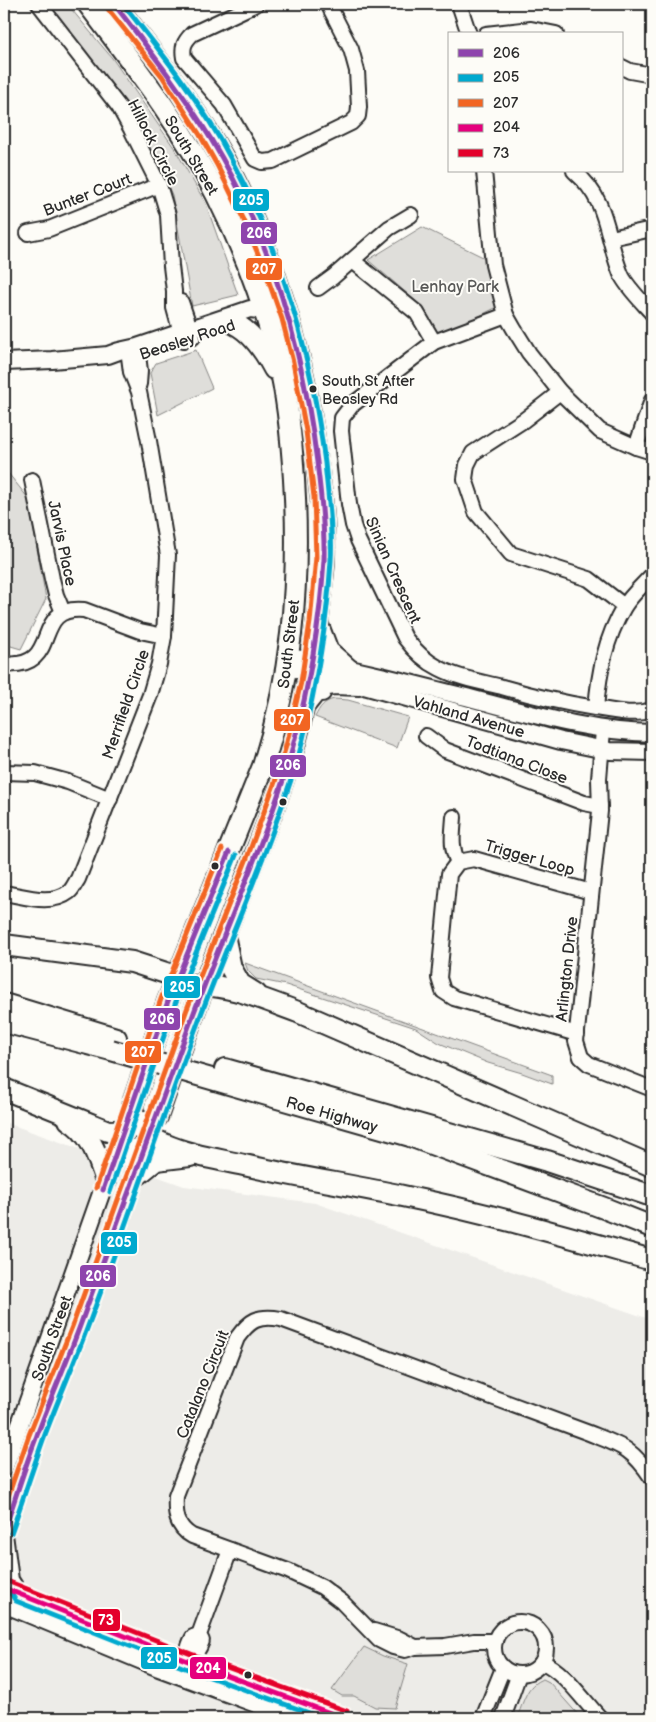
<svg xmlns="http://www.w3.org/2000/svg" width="656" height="1722" font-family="'Balsamiq Sans',sans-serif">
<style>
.built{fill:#edece8}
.green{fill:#dfdeda;stroke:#858482}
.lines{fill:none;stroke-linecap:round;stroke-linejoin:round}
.minor-casing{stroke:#2b2b2b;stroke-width:18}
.major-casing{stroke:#2b2b2b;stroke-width:20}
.highway-casing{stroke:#2b2b2b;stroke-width:24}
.minor{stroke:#fdfcf7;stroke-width:14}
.major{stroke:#fdfcf7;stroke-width:16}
.highway{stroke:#fdfcf7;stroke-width:20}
.highway-bridge-casing{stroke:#2b2b2b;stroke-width:24;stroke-linecap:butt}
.highway-bridge{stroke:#fdfcf7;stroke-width:20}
.bus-1-casing{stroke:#fdfcf7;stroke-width:9}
.bus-2-casing{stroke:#fdfcf7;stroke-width:9}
.bus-3-casing{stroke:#fdfcf7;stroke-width:9}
.bus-4-casing{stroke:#fdfcf7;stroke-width:9}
.bus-5-casing{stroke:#fdfcf7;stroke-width:9}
.bus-1{stroke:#8e44ad;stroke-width:5}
.bus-2{stroke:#00a9ce;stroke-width:5}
.bus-3{stroke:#f26522;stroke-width:5}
.bus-4{stroke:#e5007d;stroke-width:5}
.bus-5{stroke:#e4002b;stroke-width:5}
.bus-dot{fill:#2b2b2b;stroke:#fdfcf7;stroke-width:2}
.labels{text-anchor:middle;stroke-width:4;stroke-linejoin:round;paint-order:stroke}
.bus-label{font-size:15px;fill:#2b2b2b;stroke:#fdfcf7;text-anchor:start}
.street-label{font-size:16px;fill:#2b2b2b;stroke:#fdfcf7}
.park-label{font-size:16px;fill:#585857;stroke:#fdfcf7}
.line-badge{stroke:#fdfcf7;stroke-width:2}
.badge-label{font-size:14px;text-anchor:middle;font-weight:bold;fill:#fff}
</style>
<rect width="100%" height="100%" fill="#fdfcf7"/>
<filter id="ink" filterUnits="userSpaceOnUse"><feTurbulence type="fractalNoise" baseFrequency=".02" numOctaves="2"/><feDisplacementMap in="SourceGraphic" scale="10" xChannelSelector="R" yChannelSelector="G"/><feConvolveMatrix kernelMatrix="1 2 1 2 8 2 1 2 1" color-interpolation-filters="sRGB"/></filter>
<g filter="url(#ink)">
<!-- built -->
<path class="built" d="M 4,1122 L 184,1186 L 315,1203 L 652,1320 L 652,1718 L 4,1718 Z"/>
<!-- green -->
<g class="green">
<path d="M 48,4 L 67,4 L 112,58 L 175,149 L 206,204 L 238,295 L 192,306 L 172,195 L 138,123 Z"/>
<path d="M 422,227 L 489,260 L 503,304 L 436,338 L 424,308 L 368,260 Z"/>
<path d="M 196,350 L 212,388 L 158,415 L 150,373 L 156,363 Z"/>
<path d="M 4,468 L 28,498 L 46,599 L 21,649 L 4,644 Z"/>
<path d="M 334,699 L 348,700 L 408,717 L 397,748 L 315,717 C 320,707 323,702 334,699 Z"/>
<path d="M 245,963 L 552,1075 L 552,1084 L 522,1073 L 488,1063 L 439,1043 L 416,1028 L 286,985 L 256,979 L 248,971 Z"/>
<path d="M 364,1647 L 383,1656 L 408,1664 L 395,1708 L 375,1707 L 354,1696 L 342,1696 L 332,1690 Z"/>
<path d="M 543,1679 L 549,1682 L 581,1718 L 517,1718 C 523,1704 526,1684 543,1679 Z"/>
</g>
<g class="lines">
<defs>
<g id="minor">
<path d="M 39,4 L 119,107 L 131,129 L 159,185 L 168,215 L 171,266 L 174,291 L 174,308 L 183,341"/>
<path d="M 256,4 L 192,34 C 184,42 182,47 184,58 L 224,105 L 255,159 L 262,162 L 273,161 L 351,123 L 358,116 L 359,107 L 357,71 L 351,49 L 328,4"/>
<path d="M 459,4 L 469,34"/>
<path d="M 486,34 L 531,29 L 556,34"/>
<path d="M 622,67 L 630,71 L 652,75"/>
<path d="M 484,171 L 493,265 L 506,315 L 514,329 L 529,353 L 560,392 L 600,431 L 636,447 L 652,452"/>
<path d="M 574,171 C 610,202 605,235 621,274 C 625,285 644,304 652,313"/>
<path d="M 28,233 L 49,229 L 159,185"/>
<path d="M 611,238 L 652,229"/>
<path d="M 353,261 L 417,313 L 434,342"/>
<path d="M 318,288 L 333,277 L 389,228 L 411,215"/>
<path d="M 181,302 L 193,337"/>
<path d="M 506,315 L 434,342 L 352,405 L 342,418 L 341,431 L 349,504 L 353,525 L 358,540 L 405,638 C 414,650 425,661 439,668 C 458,678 481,682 502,687 C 533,696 563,703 595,708 C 614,711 634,716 652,710"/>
<path d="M 137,347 L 140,371 L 139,384"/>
<path d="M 560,392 L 524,420 L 473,453 L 467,465 L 465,479 L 476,512 L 511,554 L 589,579 L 624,606"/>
<path d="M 636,447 L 652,400"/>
<path d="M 32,480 L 52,579 L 56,595 L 63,612"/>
<path d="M 4,664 C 64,670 29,605 84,610 L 140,631 L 164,636"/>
<path d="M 596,708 C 599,673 605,639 624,607 C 631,595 643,585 652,575"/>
<path d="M 603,730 L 599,779 L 600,811 L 576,1041 L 581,1057 L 589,1064 L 652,1089"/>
<path d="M 426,736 L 445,750 L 584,803 L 600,806"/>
<path d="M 4,772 L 35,773 L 68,782 L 110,799"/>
<path d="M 454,817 C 453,833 450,847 458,862"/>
<path d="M 4,893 C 24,896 51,906 69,892 C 73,889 75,883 78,879 L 150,695 L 159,664 L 164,636 L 168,555 L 149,441 L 139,392 L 131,372 L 128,349"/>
<path d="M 577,1034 L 454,998 L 443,991 L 439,978 L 449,874 L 458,862 L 474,859 L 591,892"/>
<circle cx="520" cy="1648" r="26"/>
<path d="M 374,1631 L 400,1639 L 415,1647"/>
<path d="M 495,1641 L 474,1641 L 445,1646 L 415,1647 L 405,1650 L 393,1647 L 379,1640 L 342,1602 L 322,1587 L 288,1571 L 192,1536 C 176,1527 175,1513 176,1496 L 237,1338 C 250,1320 258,1315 281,1319 L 589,1433 C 622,1446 632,1448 652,1478"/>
<path d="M 542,1662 C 564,1671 583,1700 600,1718"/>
<path d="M 192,1667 C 185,1656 187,1648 193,1637 L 199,1635"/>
<path d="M 171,1672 C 185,1663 196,1658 202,1641 L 199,1635 L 230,1550"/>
<path d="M 483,1718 L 503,1668"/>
<path d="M 503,1718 L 519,1674"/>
</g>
<g id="major">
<path d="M 250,222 C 250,229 250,238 252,246 C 258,264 281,296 261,312"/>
<path d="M 4,362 L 52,360 L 108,355 L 119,351 L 137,347 L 250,309 L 274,312 L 292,330"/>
<path d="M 289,657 C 354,668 418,685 481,701 C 538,716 593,732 652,733"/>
<path d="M 287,667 L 339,679 L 561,741 L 610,751 L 652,752"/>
<path d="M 4,1469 L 127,1120"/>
<path d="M 4,1531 C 50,1395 106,1262 153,1126"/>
<path d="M 4,1534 L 10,1580 L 19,1594"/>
<path d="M 4,1588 L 188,1661 L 344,1718"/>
<path d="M 4,1604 L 159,1668 L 294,1718"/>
</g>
<g id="highway">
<path d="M 88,4 C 134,65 182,126 216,194 C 245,251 267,310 281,372 C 290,414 293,456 295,498 C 299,592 291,677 263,766 L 168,1001 L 132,1106 C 135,1126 145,1136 164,1144 C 189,1155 217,1159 244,1165 C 297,1177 350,1185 403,1196 C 487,1213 570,1237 652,1260"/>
<path d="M 235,324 C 253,333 265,352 274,369"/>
<path d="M 318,625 L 328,651 L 348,669"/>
<path d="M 304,706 L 316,691 L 321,691 L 323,686 L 335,684 L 359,685"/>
<path d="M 224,935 L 231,968 L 240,984 L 256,994"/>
<path d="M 4,945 L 132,962 L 178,977 L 188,985"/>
<path d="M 193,986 C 226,982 267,1001 298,1012 L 652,1166"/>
<path d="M 4,1004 L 116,1038"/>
<path d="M 4,1022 L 111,1050"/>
<path d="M 225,1069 L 547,1161 L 652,1196"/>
<path d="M 194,1074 L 410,1136 L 604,1208 L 652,1227"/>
<path d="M 4,1089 L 108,1131 C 127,1131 140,1126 157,1117 C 175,1066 192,1015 212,965 C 232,915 252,865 271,814 C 279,792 287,769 294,746 C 307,698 315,649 320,599 C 321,585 324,571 324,557 C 325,525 321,493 317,462 C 305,356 274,254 224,160 C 193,104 153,54 114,4"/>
<path d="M 69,1120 C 92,1134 98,1158 106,1181"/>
<path d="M 135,1177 L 156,1160 L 190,1156"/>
</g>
</defs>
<!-- minor casing -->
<use href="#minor" class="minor-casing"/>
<!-- major casing -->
<use href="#major" class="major-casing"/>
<!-- highway casing -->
<use href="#highway" class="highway-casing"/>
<!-- minor -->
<use href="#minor" class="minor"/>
<!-- major -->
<use href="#major" class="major"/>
<!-- highway -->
<use href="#highway" class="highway"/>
<defs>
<path id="highway-bridge" d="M 111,1050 L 194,1074"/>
</defs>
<!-- highway-bridge casing -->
<use href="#highway-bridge" class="highway-bridge-casing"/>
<!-- highway-bridge -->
<use href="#highway-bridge" class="highway-bridge"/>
<defs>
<g id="bus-1">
<path d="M 103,1190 L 168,1001 L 229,852"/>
<path d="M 4,1531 C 15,1500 24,1469 36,1438 C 50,1399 67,1362 81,1323 C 119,1221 155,1117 193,1015 C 217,951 244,888 268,824 C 277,798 287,772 293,746 C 309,686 320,622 324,560 C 325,528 321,494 317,462 C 304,356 275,252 222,158 C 191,103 153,54 114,4"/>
</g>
<g id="bus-2">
<path d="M 110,1192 L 175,1004 L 236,855"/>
<path d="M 11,1533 C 22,1502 32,1471 43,1440 C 57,1402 74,1364 88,1326 C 127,1223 162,1119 200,1017 C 224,953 252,890 275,825 C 284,800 294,774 301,747 C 316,687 327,624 331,561 C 333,529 328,495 325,463 C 311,353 283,256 231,159 C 202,103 162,53 123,4"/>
<path d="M 4,1584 L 16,1601 L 185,1668 L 323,1718"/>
</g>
<g id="bus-3">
<path d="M 96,1188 L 161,999 L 222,849"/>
<path d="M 4,1508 L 29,1435 L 73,1324 L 187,1009 L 247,858 L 275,782 L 286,746 L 301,682 L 310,622 L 316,557 L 314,497 L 306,431 L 293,362 L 282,319 L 264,268 L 243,218 L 217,165 L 200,135 L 162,76 L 108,9"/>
</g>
<path id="bus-4" d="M 4,1588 L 188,1661 L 344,1718"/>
<path id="bus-5" d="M 7,1581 L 191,1654 L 347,1711"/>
</defs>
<!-- bus-1 casing -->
<use href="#bus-1" class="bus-1-casing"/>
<!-- bus-2 casing -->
<use href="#bus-2" class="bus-2-casing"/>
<!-- bus-3 casing -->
<use href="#bus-3" class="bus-3-casing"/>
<!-- bus-4 casing -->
<use href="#bus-4" class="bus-4-casing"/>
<!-- bus-5 casing -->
<use href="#bus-5" class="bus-5-casing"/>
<!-- bus-1 -->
<use href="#bus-1" class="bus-1"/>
<!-- bus-2 -->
<use href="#bus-2" class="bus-2"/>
<!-- bus-3 -->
<use href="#bus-3" class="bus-3"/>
<!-- bus-4 -->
<use href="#bus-4" class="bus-4"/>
<!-- bus-5 -->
<use href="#bus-5" class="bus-5"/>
</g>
</g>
<!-- markers -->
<g class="bus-dot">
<circle cx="313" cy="389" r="4.5"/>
<circle cx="283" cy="802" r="4.5"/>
<circle cx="215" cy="866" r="4.5"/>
<circle cx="248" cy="1675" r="4.5"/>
</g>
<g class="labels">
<!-- bus labels -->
<g class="bus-label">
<text x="322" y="386">South St After<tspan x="322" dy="18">Beasley Rd</tspan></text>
</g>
<!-- street labels -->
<g class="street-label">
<text transform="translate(154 142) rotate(63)" y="6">Hillock Circle</text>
<text transform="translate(192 155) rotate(59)" y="6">South Street</text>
<text transform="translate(87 194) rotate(-21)" y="6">Bunter Court</text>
<text transform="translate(187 339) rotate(-18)" y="6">Beasley Road</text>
<text transform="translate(63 543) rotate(78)" y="6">Jarvis Place</text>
<text transform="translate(394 570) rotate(66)" y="6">Sinian Crescent</text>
<text transform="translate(288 644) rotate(-83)" y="6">South Street</text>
<text transform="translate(125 704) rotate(-71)" y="6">Merrifield Circle</text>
<text transform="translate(469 716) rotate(16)" y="6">Vahland Avenue</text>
<text transform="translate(517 759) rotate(21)" y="6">Todtiana Close</text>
<text transform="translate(530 857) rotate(16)" y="6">Trigger Loop</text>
<text transform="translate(566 969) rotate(-84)" y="6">Arlington Drive</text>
<text transform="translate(332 1114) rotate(16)" y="6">Roe Highway</text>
<text transform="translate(51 1338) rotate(-70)" y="6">South Street</text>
<text transform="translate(202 1384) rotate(-68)" y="6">Catalano Circuit</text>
</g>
<!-- park labels -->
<g class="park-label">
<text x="455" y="292">Lenhay Park</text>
</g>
</g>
<g class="line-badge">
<rect x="232" y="188" width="38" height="24" rx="5" fill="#00a9ce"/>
<rect x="240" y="221" width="38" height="24" rx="5" fill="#8e44ad"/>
<rect x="245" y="257" width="38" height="24" rx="5" fill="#f26522"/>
<rect x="273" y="708" width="38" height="24" rx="5" fill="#f26522"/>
<rect x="269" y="754" width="38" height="24" rx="5" fill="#8e44ad"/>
<rect x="163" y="975" width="38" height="24" rx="5" fill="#00a9ce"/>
<rect x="143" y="1007" width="38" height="24" rx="5" fill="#8e44ad"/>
<rect x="124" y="1040" width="38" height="24" rx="5" fill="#f26522"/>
<rect x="100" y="1231" width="38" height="24" rx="5" fill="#00a9ce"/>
<rect x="79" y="1264" width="38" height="24" rx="5" fill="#8e44ad"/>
<rect x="92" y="1608" width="29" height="24" rx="5" fill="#e4002b"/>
<rect x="140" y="1646" width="38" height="24" rx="5" fill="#00a9ce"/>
<rect x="189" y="1656" width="38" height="24" rx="5" fill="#e5007d"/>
</g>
<g class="badge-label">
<text x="251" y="205">205</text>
<text x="259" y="238">206</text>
<text x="264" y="274">207</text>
<text x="292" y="725">207</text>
<text x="288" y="770">206</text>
<text x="182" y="992">205</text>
<text x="162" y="1024">206</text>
<text x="143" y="1057">207</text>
<text x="119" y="1247">205</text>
<text x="98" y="1281">206</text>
<text x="106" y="1625">73</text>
<text x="159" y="1663">205</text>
<text x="208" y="1673">204</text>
</g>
<!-- margin -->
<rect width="656" height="1722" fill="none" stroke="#fdfcf7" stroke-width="20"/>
<rect x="10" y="10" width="636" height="1702" fill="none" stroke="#2b2b2b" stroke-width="2" filter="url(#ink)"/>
<!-- legend -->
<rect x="448" y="32" width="175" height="140" fill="#fdfcf7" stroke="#a9a8a5"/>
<rect x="458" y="49" width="25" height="8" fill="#8e44ad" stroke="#a9a8a5"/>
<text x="493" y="58" font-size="15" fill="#2b2b2b">206</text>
<rect x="458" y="74" width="25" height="8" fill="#00a9ce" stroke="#a9a8a5"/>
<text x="493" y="82" font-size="15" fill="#2b2b2b">205</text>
<rect x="458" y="99" width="25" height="8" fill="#f26522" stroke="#a9a8a5"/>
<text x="493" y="108" font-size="15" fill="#2b2b2b">207</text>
<rect x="458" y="124" width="25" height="8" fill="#e5007d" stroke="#a9a8a5"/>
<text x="493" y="132" font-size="15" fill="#2b2b2b">204</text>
<rect x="458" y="149" width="25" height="8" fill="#e4002b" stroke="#a9a8a5"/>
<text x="493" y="158" font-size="15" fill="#2b2b2b">73</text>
</svg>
